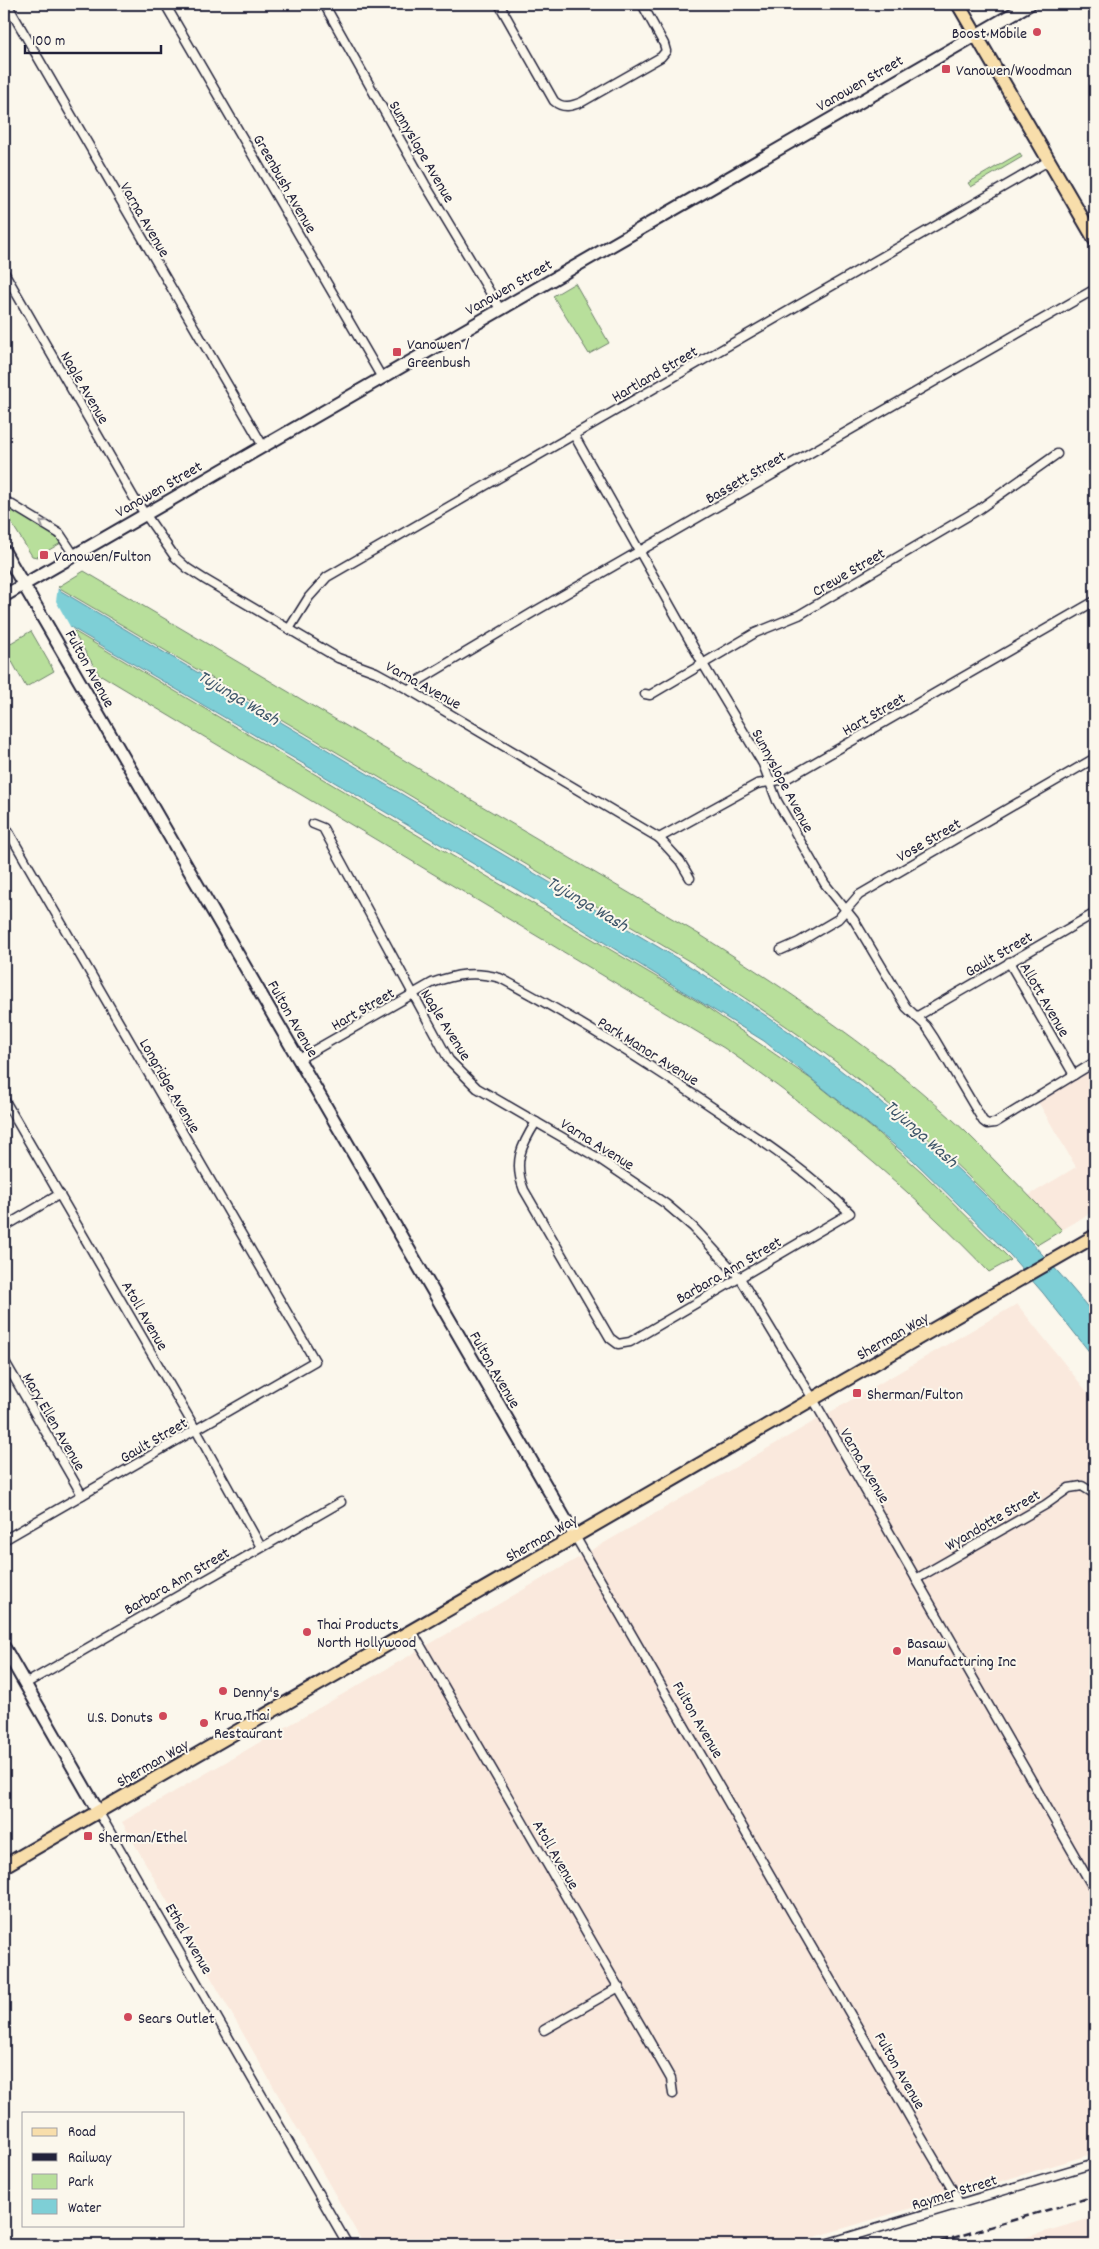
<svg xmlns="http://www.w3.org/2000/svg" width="1099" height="2249" font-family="Dekko,sans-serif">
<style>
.built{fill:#fae9dd}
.green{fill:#b8df9b;stroke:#6d806b}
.water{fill:#7ecfd6;stroke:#598a98}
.pier{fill:#fbf7ec}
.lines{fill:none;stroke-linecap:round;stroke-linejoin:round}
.street-casing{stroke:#22223b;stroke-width:11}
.secondary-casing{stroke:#22223b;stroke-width:15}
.primary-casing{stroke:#22223b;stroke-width:16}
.street{stroke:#fbf7ec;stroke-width:8}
.secondary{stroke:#fbf7ec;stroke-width:11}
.primary{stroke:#f8deab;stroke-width:12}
.rail{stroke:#22223b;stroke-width:2.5;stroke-dasharray:8 4;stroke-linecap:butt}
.oneway{stroke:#99979c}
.poi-dot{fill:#d1495b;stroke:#fbf7ec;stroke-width:2}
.labels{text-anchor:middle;stroke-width:4;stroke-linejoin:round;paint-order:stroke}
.poi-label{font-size:16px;fill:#22223b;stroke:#fbf7ec;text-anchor:start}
.street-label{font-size:16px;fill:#22223b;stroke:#fbf7ec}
.water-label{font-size:18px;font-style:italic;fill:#3e566a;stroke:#fbf7ec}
</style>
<rect width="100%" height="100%" fill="#fbf7ec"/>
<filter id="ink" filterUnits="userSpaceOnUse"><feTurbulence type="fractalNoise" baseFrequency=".02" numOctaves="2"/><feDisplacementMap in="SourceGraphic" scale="10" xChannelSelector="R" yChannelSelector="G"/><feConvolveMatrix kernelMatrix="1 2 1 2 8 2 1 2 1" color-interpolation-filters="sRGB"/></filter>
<g filter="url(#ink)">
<!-- built -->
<g class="built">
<path d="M 1095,1067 L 1095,1210 L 1062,1230 L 1028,1196 L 1076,1167 L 1037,1100 Z"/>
<path d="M 1017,1304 L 1095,1402 L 1095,2153 L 788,2245 L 364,2245 L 122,1822 Z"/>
<path d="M 1095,2217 L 1095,2245 L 1000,2245 Z"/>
</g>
<!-- green -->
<g class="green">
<path d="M 1020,153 L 1022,157 L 971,187 L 968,183 Z"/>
<path d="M 575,283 L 609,343 L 589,354 L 553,296 Z"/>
<path d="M 5,505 L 49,531 L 61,543 L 37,557 L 32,556 L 4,511 Z"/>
<path d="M 84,571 L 702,936 C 795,995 886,1056 966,1132 C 999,1164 1030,1197 1062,1230 L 1037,1245 C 976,1182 913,1121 844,1068 C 796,1031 744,998 694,964 L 58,587 Z"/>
<path d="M 72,630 L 702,1004 L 811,1079 L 878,1133 L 922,1172 L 1011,1260 L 989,1272 C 908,1187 820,1114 724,1048 L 101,675 L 100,676 Z"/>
<path d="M 31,631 L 54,671 L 26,687 L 4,647 Z"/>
</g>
<!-- water -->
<path class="water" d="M 4,557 L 680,960 C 716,983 753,1006 788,1031 C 902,1113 1007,1206 1095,1316 L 1095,1359 L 1043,1293 L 1010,1255 L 913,1160 L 764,1041 L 540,903 L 4,588 Z"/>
<!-- pier -->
<path class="pier" d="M 4,555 L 58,587 L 56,601 L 72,630 L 4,590 Z"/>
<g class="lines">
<defs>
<g id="street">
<path d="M 7,4 L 263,446"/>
<path d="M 165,4 L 382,378"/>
<path d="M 324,4 L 425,184 L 500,309"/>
<path d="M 499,4 L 554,101 C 563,109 572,106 582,102 L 661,57 L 666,51 L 664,44 L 642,4"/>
<path d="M 4,272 L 134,498 L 175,557 L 187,568 L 204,579 L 338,658 L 376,672 L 411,691 L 659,838 L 680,861 L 690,878"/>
<path d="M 574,435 L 703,664 L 763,764 L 777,801 L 825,884 L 854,920 L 906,1007 L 926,1026 L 934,1038 L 983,1121 L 987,1124 L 995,1123 L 1095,1062"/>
<path d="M 4,500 L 60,534 L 74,555"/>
<path d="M 289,629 L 309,597 L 327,577 L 1050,160"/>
<path d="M 411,691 L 418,681 L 532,613 L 1095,289"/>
<path d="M 645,694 L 650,695 L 755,633 L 799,615 L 978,510 L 1057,454"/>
<path d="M 4,824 L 315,1361 L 4,1540"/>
<path d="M 313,824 L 323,828 L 449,1060 L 477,1088 L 598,1158 L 666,1204 L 693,1227 L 740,1278 L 813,1399 L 1095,1891"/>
<path d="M 659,838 L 757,784 L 786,779 L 1095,601"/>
<path d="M 781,950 L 799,942 L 838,919 L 859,895 L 1095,758"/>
<path d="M 1009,962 L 1074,1075"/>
<path d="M 916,1017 L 1095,913"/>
<path d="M 299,1059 L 432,983 C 456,974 475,971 500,978 C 577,1019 651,1065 724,1115 C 768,1145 812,1175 850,1213 L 630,1342 L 618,1344 L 610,1338 L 524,1190 C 513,1162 521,1146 536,1122"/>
<path d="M 4,1099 L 196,1430 L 261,1547"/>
<path d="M 4,1227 L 60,1194"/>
<path d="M 4,1360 L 82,1495"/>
<path d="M 575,1536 L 913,2123 L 955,2194 L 959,2204"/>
<path d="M 916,1579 L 1045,1505 L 1069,1488 L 1082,1486 L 1095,1494"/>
<path d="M 412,1631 L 642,2028 L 671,2079 L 673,2094"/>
<path d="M 25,1684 L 341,1502"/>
<path d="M 98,1811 L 348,2245"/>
<path d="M 544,2030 L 619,1987"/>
<path d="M 822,2245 L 1095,2163"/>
</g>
<g id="secondary">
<path d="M 4,551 L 575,1536"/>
<path d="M 4,596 L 1030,4"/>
<path d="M 4,1647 L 98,1811"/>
</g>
<g id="primary">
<path d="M 958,4 L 1095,240"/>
<path d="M 4,1866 L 1095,1236"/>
</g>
</defs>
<!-- street casing -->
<use href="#street" class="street-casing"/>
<!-- secondary casing -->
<use href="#secondary" class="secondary-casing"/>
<!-- primary casing -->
<use href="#primary" class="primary-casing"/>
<!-- street -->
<use href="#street" class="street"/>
<!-- secondary -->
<use href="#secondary" class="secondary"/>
<!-- primary -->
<use href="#primary" class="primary"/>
<!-- rail -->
<path class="rail" d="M 929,2245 L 1095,2196"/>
</g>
<!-- one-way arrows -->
<defs><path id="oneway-chevron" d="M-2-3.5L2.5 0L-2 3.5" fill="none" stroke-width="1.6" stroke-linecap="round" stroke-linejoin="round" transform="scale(1.25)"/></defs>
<use class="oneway" href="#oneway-chevron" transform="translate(43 523) rotate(-149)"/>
</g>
<!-- markers -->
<g class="poi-dot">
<circle cx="1037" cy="32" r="5"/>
<rect x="941" y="64" width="10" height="10" rx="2.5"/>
<rect x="392" y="347" width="10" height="10" rx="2.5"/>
<rect x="39" y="550" width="10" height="10" rx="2.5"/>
<rect x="852" y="1388" width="10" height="10" rx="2.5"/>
<circle cx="307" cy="1632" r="5"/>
<circle cx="897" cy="1651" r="5"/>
<circle cx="223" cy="1691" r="5"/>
<circle cx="163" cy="1716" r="5"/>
<circle cx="204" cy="1723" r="5"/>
<rect x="83" y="1831" width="10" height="10" rx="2.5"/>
<circle cx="128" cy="2017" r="5"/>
</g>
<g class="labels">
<!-- poi labels -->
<g class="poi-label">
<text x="1027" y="38" text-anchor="end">Boost Mobile</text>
<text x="956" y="75">Vanowen/Woodman</text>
<text x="407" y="349">Vanowen /<tspan x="407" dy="18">Greenbush</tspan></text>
<text x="54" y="561">Vanowen/Fulton</text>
<text x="867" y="1399">Sherman/Fulton</text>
<text x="317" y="1629">Thai Products<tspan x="317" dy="18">North Hollywood</tspan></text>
<text x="907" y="1648">Basaw<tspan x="907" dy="18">Manufacturing Inc</tspan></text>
<text x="233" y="1697">Denny's</text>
<text x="214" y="1720">Krua Thai<tspan x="214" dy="18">Restaurant</tspan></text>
<text x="153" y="1722" text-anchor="end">U.S. Donuts</text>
<text x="98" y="1842">Sherman/Ethel</text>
<text x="138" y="2023">Sears Outlet</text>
</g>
<!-- street labels -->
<g class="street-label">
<text transform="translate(859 82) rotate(-30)" y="6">Vanowen Street</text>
<text transform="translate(423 151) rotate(60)" y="6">Sunnyslope Avenue</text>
<text transform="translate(286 183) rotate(60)" y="6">Greenbush Avenue</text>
<text transform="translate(146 219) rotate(60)" y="6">Varna Avenue</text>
<text transform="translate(508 286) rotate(-30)" y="6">Vanowen Street</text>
<text transform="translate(654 373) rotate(-30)" y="6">Hartland Street</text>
<text transform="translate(86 387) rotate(60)" y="6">Nagle Avenue</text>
<text transform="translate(745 476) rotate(-30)" y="6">Bassett Street</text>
<text transform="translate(158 488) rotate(-30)" y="6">Vanowen Street</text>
<text transform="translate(848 571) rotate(-30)" y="6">Crewe Street</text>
<text transform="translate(91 668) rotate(61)" y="6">Fulton Avenue</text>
<text transform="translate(424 684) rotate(29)" y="6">Varna Avenue</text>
<text transform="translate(873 713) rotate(-30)" y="6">Hart Street</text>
<text transform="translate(784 780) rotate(62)" y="6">Sunnyslope Avenue</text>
<text transform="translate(928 839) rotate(-30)" y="6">Vose Street</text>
<text transform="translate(998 953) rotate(-30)" y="6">Gault Street</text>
<text transform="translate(1046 999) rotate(60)" y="6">Allott Avenue</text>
<text transform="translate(362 1008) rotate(-30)" y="6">Hart Street</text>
<text transform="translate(294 1018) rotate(60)" y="6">Fulton Avenue</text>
<text transform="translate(447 1024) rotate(58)" y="6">Nagle Avenue</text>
<text transform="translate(649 1050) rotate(32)" y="6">Park Manor Avenue</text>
<text transform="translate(171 1085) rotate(60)" y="6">Longridge Avenue</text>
<text transform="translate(598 1143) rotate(32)" y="6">Varna Avenue</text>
<text transform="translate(728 1269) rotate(-30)" y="6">Barbara Ann Street</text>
<text transform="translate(146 1315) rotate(60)" y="6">Atoll Avenue</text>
<text transform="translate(892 1335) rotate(-30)" y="6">Sherman Way</text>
<text transform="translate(496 1369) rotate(60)" y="6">Fulton Avenue</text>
<text transform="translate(55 1421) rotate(60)" y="6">Mary Ellen Avenue</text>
<text transform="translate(153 1439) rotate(-30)" y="6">Gault Street</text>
<text transform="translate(866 1465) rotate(60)" y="6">Varna Avenue</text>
<text transform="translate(992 1519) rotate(-30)" y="6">Wyandotte Street</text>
<text transform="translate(541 1537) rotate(-30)" y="6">Sherman Way</text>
<text transform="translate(176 1580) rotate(-30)" y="6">Barbara Ann Street</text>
<text transform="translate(699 1719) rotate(60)" y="6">Fulton Avenue</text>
<text transform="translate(152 1762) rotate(-30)" y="6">Sherman Way</text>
<text transform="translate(557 1854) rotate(60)" y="6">Atoll Avenue</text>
<text transform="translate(190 1938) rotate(60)" y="6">Ethel Avenue</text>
<text transform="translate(901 2070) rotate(60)" y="6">Fulton Avenue</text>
<text transform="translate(954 2191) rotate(-17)" y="6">Raymer Street</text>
</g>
<!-- water labels -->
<g class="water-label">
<text transform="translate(239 697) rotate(31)" y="6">Tujunga Wash</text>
<text transform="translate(588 903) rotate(31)" y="6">Tujunga Wash</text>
<text transform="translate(922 1133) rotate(42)" y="6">Tujunga Wash</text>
</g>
</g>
<!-- margin -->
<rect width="1099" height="2249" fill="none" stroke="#fbf7ec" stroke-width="20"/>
<rect x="10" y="10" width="1079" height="2229" fill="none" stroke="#22223b" stroke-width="2" filter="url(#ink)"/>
<!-- legend -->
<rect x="22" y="2112" width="162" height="115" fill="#fbf7ec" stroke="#a4a2a5"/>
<rect x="32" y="2128" width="25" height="8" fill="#f8deab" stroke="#a4a2a5"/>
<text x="68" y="2136" font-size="15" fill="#22223b">Road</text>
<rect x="32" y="2153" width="25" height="8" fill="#22223b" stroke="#a4a2a5"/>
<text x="68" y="2162" font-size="15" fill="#22223b">Railway</text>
<rect x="32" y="2174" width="25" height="15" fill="#b8df9b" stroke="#a4a2a5"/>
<text x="68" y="2186" font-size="15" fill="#22223b">Park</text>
<rect x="32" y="2199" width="25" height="15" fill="#7ecfd6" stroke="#a4a2a5"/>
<text x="68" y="2212" font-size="15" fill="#22223b">Water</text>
<!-- scale -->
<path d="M25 45v8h136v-8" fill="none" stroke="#22223b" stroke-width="2.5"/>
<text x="32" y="45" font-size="15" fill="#22223b" stroke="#fbf7ec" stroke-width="4" paint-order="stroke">100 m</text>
</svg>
